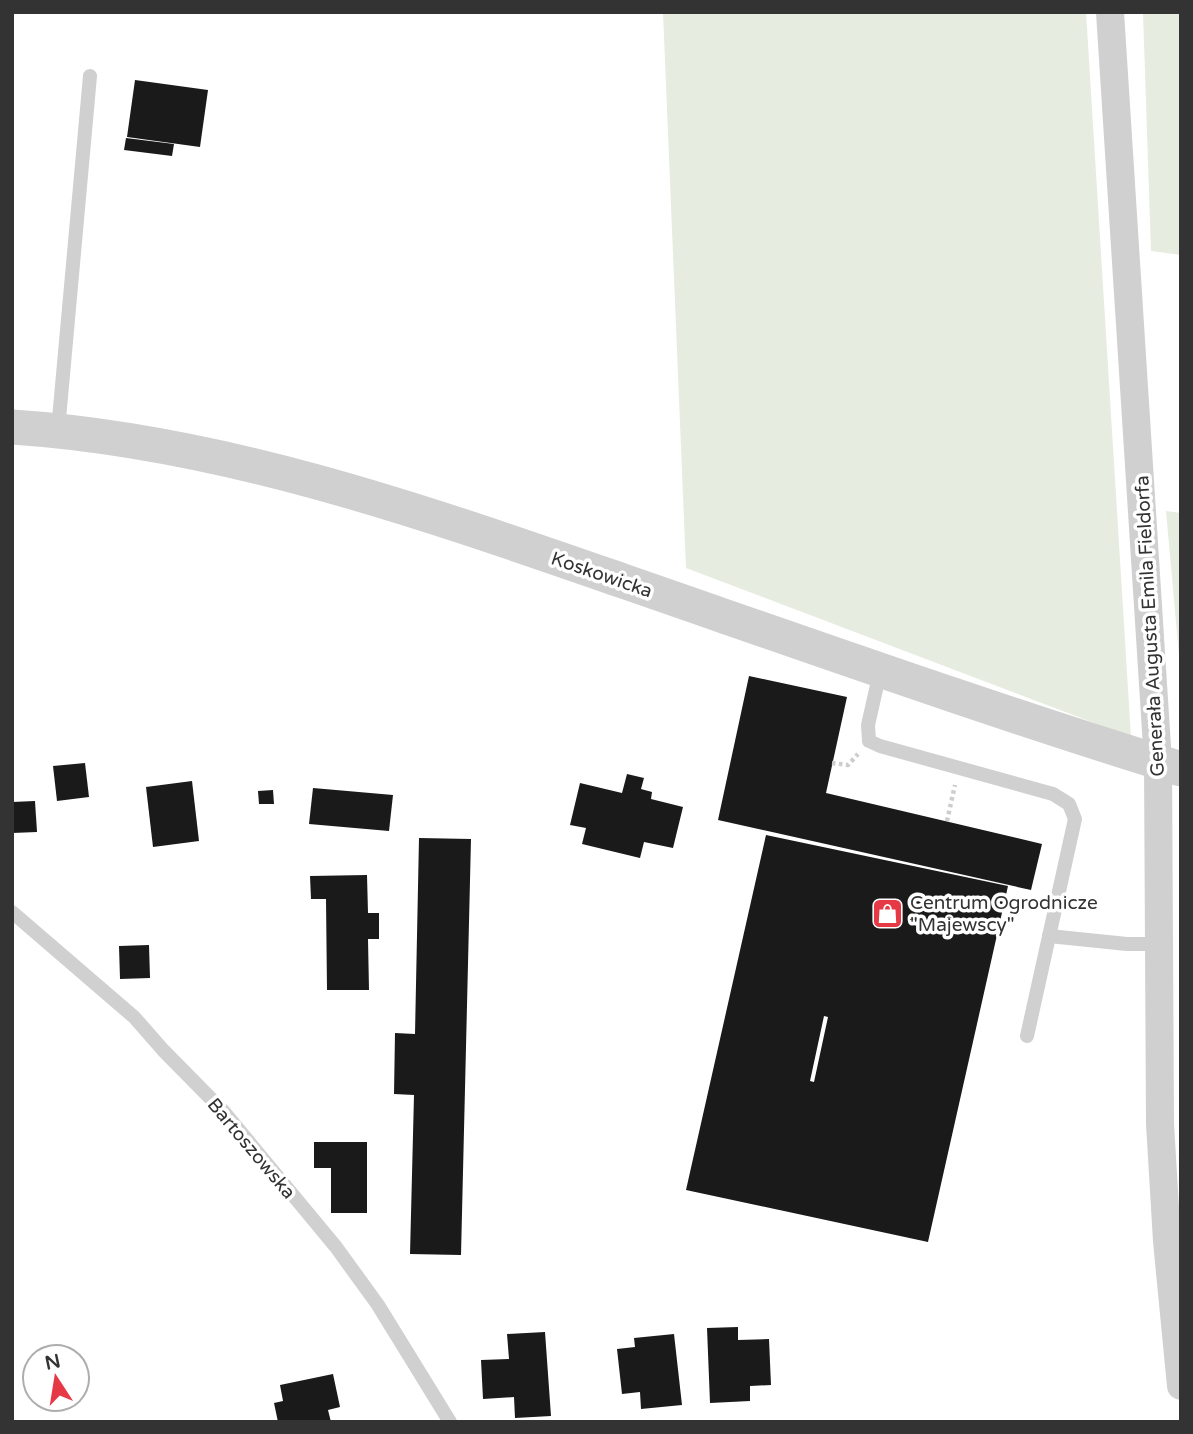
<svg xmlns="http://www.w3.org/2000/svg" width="1193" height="1434" font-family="'Varela Round',sans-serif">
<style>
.green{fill:#e6ecdf}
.building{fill:#1a1a1a;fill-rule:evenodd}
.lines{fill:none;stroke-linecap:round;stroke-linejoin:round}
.path{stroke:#cdcdcd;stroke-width:4.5;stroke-dasharray:3.5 3.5;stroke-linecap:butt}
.service{stroke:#d0d0d0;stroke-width:14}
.minor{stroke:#d0d0d0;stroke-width:28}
.tertiary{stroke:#d0d0d0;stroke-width:35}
.labels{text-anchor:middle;stroke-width:7;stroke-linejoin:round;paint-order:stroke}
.street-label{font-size:19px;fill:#333;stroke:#fff}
.poi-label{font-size:19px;fill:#333;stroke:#fff;text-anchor:start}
</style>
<rect width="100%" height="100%" fill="#fff"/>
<!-- green -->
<g class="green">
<path d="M 663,12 L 1086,12 L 1131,737 L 686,568 Z"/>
<path d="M 1143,12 L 1181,12 L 1181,255 L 1151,251 Z"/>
<path d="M 1166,511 L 1181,513 L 1181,678 Z"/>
</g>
<!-- building -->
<g class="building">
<path d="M 135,80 L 208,90 L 200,147 L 127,137 Z"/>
<path d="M 126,138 L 174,144 L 172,156 L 124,150 Z"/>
<path d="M 749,676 L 847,697 L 826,793 L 1042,844 L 1031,890 L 718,820 Z"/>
<path d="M 85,763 L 89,797 L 57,801 L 53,766 Z"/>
<path d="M 627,774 L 644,778 L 641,789 L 652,792 L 651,799 L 683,807 L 673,848 L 644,842 L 640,858 L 582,844 L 586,828 L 570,825 L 580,783 L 622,793 Z"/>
<path d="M 192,781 L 199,841 L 153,847 L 146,787 Z"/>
<path d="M 313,788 L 393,795 L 389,831 L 309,824 Z"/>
<path d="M 273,790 L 274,804 L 259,804 L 258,791 Z"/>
<path d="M 35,801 L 37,832 L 12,833 L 12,802 Z"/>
<path d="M 766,835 L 1008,886 L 928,1242 L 686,1190 ZM 824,1016 L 828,1017 L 814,1082 L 810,1081 Z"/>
<path d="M 419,838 L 471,839 L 461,1255 L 410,1254 L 414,1095 L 394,1094 L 395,1033 L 415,1034 Z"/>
<path d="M 367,875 L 368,913 L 379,913 L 379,939 L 368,939 L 369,990 L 327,990 L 326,899 L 311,899 L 310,876 Z"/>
<path d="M 149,945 L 150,978 L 120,979 L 119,946 Z"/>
<path d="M 314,1142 L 367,1142 L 367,1213 L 331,1213 L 331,1168 L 314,1168 Z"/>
<path d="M 738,1327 L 738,1340 L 769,1339 L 771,1385 L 750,1386 L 750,1401 L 710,1403 L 707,1328 Z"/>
<path d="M 545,1332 L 551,1416 L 515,1418 L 514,1397 L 483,1399 L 481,1360 L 509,1359 L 507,1334 Z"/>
<path d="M 674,1334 L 682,1405 L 641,1409 L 640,1392 L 622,1394 L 617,1349 L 635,1347 L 634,1338 Z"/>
<path d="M 333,1374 L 340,1407 L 328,1410 L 331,1422 L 278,1422 L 274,1403 L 283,1401 L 280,1385 Z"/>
</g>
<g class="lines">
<!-- path -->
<g class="path">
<path d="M 832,763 L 848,765 L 858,754"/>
<path d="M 947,821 L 955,785"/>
</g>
<!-- service -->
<g class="service">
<path d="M 58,430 L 90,76"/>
<path d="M 880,672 L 868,725 L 869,741 L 880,746 L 1053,794 L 1069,804 L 1075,819 L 1027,1036"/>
<path d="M 12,912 L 134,1017 L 163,1050 L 224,1112 L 336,1247 L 378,1305 L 450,1422"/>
<path d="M 1049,936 L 1127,944 L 1158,944"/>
</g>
<!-- minor -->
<path class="minor" d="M 1110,12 L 1158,762 L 1160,1124 L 1167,1241 L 1181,1386"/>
<!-- tertiary -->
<path class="tertiary" d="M 12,427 C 223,441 424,512 623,581 C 808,645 993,711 1181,769"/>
</g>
<!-- icons -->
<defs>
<symbol id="shop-square" viewBox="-11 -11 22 22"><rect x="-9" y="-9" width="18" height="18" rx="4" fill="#e63946" stroke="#fff"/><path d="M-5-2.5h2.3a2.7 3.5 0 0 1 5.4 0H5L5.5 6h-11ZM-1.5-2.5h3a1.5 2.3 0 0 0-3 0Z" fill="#fff"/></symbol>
</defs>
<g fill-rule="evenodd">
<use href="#shop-square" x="870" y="896" width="35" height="35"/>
</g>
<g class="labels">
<!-- street labels -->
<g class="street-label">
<text transform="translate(602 574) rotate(19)" y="7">Koskowicka</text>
<text transform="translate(1149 626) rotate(-93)" y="7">Generała Augusta Emila Fieldorfa</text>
<text transform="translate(252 1148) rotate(50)" y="7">Bartoszowska</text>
</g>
<!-- poi labels -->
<g class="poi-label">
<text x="910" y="909">Centrum Ogrodnicze<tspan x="910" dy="22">"Majewscy"</tspan></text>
</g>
</g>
<!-- border -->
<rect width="1193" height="1434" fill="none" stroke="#333333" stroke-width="28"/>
<!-- north arrow -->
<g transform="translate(56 1378) rotate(348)"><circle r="33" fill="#ffffff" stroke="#adadad" stroke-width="2"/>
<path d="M0-5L12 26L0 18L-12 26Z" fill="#e63946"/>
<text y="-10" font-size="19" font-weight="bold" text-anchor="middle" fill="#333333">N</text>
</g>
</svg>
